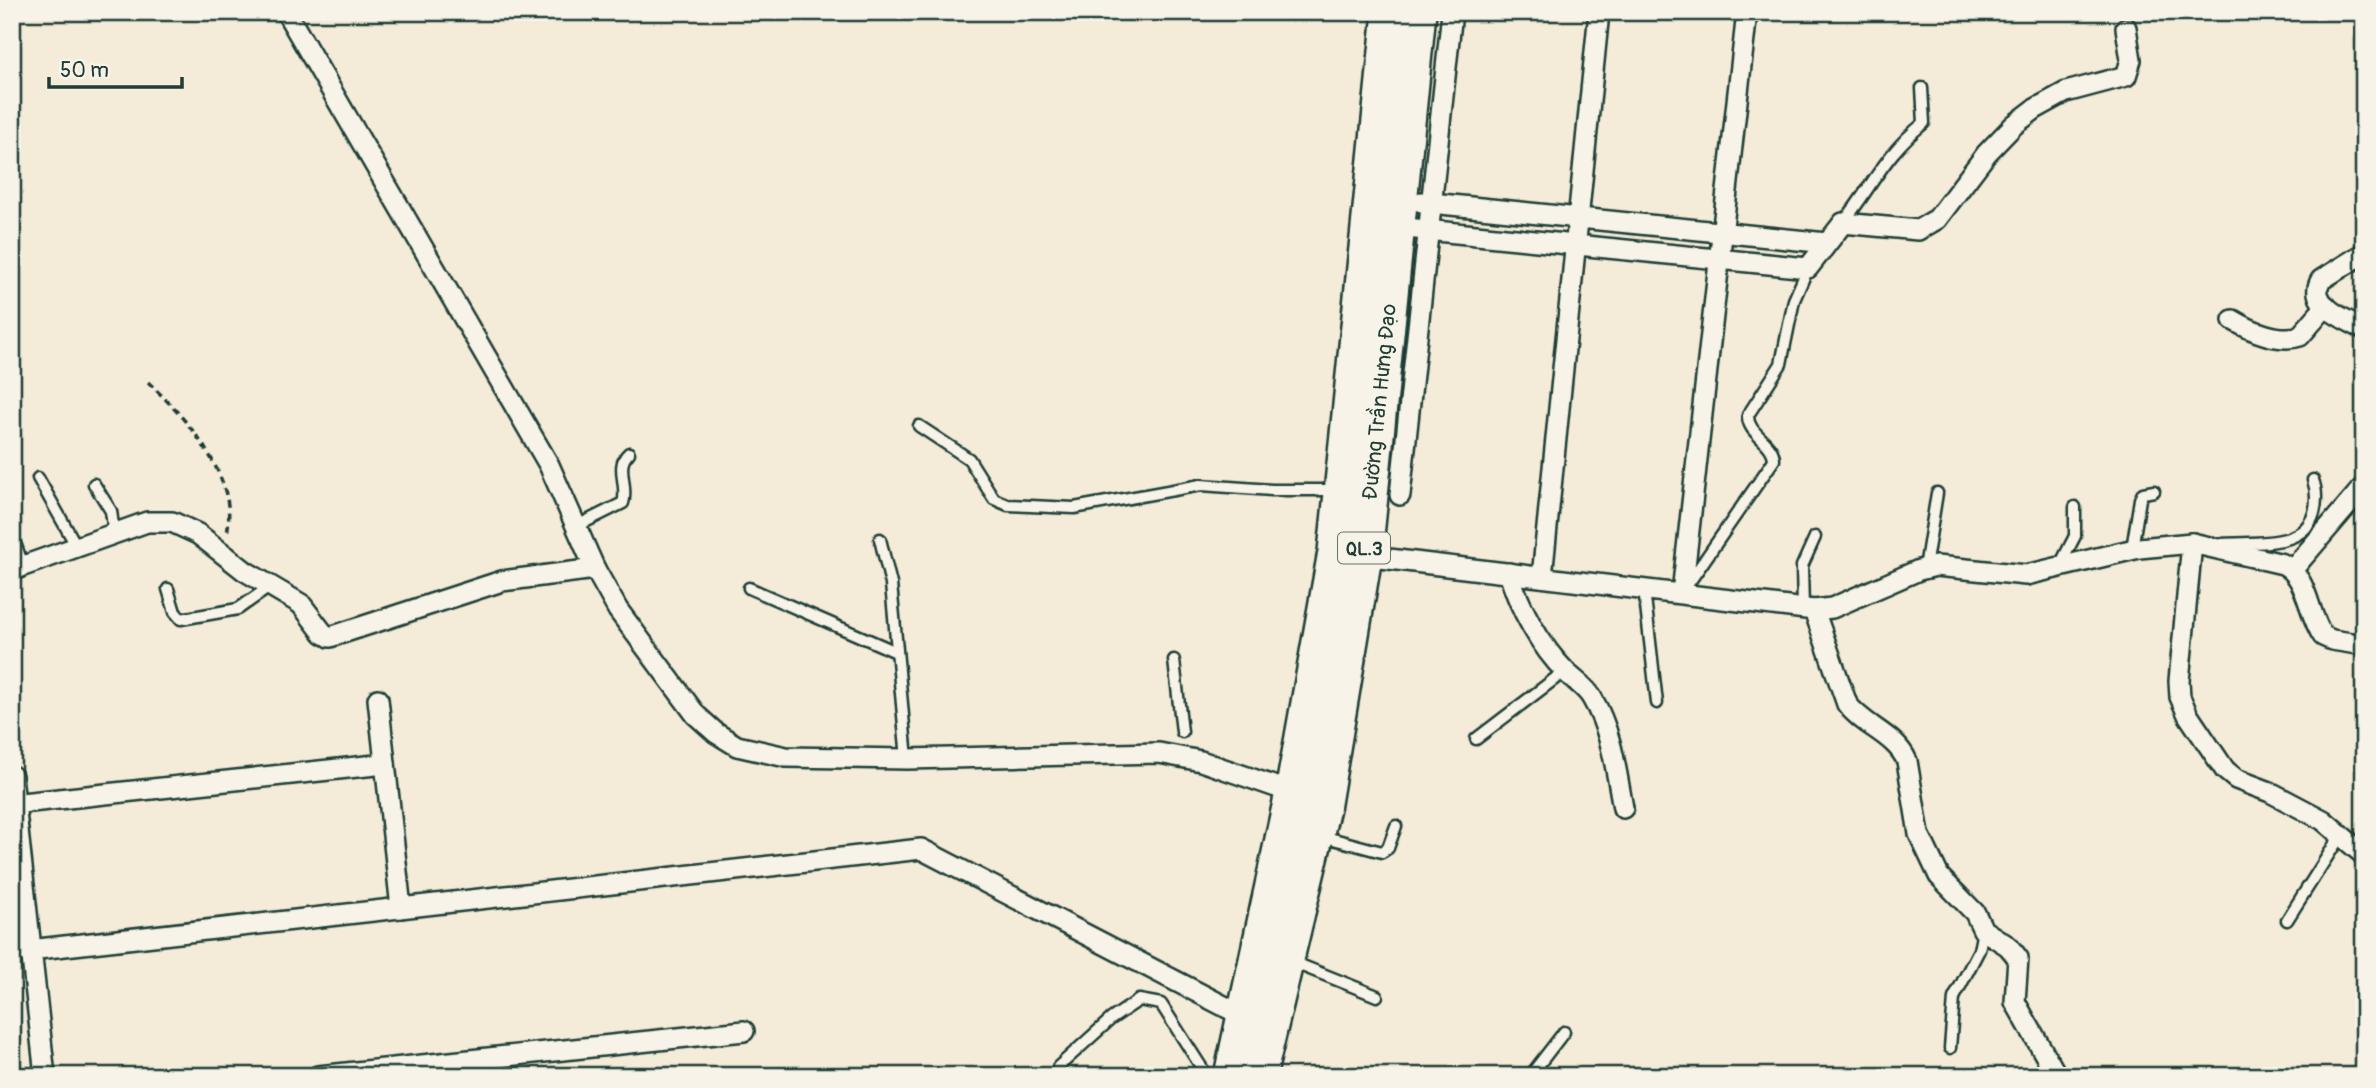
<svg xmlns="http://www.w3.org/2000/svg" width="2376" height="1088" font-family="Pangolin,sans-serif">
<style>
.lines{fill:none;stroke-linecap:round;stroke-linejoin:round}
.lane-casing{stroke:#1f3d34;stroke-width:15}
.street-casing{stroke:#1f3d34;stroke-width:24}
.highway-casing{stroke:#1f3d34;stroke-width:40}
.path{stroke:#1f3d34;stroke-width:3.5;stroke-dasharray:7 5;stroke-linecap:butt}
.lane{stroke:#f7f3e8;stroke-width:10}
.street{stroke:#f7f3e8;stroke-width:19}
.highway{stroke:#f7f3e8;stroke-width:35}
.labels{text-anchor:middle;stroke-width:6;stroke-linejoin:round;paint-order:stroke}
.shield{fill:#f7f3e8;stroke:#60746a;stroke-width:2}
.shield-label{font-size:19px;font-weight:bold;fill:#1f3d34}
.street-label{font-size:21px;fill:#1f3d34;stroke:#f7f3e8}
</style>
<rect width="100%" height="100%" fill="#f4ebd9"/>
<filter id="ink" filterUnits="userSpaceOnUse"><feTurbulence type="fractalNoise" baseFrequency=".0143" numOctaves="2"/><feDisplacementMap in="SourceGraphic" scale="14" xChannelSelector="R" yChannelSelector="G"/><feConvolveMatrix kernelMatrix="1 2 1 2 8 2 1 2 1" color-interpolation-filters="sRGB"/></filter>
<g filter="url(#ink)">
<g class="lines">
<defs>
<g id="lane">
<path d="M 1843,223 C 1873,185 1885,154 1924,123 L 1922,88"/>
<path d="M 919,426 L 969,459 L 994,499 L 1008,505 L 1074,508 L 1201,485 L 1272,490 L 1338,490"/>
<path d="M 38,478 L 77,547"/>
<path d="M 94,484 L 111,511 L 114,533"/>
<path d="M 577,526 L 623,503 C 629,486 614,466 629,453"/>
<path d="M 880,539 L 891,584 L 907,759"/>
<path d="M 2222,544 C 2253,541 2303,550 2314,513 C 2317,501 2317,491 2313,480"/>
<path d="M 2132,549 L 2140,499 L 2143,493 L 2154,491"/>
<path d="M 2060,565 L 2075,536 L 2075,507"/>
<path d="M 1925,568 L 1937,493"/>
<path d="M 1688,584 L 1774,460 C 1774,441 1747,435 1748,415 L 1781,364 L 1794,300 L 1808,268"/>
<path d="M 749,588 L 894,651"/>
<path d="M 168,589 L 175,612 L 181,619 L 238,609 L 271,586"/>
<path d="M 1644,589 L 1657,703"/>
<path d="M 1803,610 L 1802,566 L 1815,537"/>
<path d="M 1174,660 L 1182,732"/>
<path d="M 1476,739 L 1565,671"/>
<path d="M 1322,836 L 1382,852 L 1388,848 L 1396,826"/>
<path d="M 2287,920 L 2341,835"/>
<path d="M 1290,961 L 1377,996"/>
<path d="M 1950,1048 L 1954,998 L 1979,950 L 1983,931"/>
<path d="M 1058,1067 L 1111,1019 L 1139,1000 L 1161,1004 L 1207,1076"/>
<path d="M 1530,1076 L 1564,1032"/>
</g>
<g id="street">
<path d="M 286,12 L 549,465 L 595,569 L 618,610 L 696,715 L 716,733 L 737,746 L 786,757 L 907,759 L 1159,753 L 1201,761 L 1299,795"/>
<path d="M 1421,202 L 1827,243"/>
<path d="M 1396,227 L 1808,268 L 1843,223 L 1918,230 L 1937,219 L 1987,153 L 2014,125 L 2035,109 L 2066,92 L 2126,76 L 2131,60 L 2126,28"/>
<path d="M 2364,253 L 2321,280 C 2306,305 2347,320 2364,329"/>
<path d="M 2233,320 C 2251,331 2280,343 2300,336 L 2326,306"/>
<path d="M 1400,495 L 1452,12"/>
<path d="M 2192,543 L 2179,681 L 2180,697 L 2188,715 L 2225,770 L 2236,779 L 2270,792 L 2323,820 L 2364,855"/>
<path d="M 12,548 L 19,568"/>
<path d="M 1364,556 L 1814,610 L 1832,608 L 1919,570 L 1936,566 L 2026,575 L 2139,548 L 2192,543 L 2283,564 C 2309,578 2307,613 2323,636 L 2332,640 L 2364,645"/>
<path d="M 2293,569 L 2364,486"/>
<path d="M 12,570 L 147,522 L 172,522 L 198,534 L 245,571 L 301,604 L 323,633 L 330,637 L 502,581 L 595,569"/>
<path d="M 1509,573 C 1519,607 1540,646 1566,672 C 1575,681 1586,687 1592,698 C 1612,732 1616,771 1623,808"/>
<path d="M 1542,577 L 1599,12"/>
<path d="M 1682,593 L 1747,12"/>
<path d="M 1814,610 L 1847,704 C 1864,727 1895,734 1907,761 L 1919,834 L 1939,876 L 1975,913 L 1983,930 L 2008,946 L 2018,958 L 2015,1002 L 2057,1076"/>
<path d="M 378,699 L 401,908"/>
<path d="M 12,776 L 45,1076"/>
<path d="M 12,804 L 385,764"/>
<path d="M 12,952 L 921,849 L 1245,1017"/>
<path d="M 318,1076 L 744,1031"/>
</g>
<g id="highway">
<path d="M 1232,1076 L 1293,793 L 1336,552 L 1391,12"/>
<path id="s1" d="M 1258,1076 L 1323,803 L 1364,556 L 1418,12"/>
</g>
</defs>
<!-- lane casing -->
<use href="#lane" class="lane-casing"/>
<!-- street casing -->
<use href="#street" class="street-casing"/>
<!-- highway casing -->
<use href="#highway" class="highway-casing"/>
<!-- path -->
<path class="path" d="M 148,382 C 186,418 239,477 227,533"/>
<!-- lane -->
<use href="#lane" class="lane"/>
<!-- street -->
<use href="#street" class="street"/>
<!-- highway -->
<use href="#highway" class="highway"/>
</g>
</g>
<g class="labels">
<!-- shield labels -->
<rect class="shield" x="1338" y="532.5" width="52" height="31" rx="5"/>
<g class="shield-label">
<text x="1364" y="555">QL.3</text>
</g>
<!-- street labels -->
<g class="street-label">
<text dy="7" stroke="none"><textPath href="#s1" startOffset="686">Đường Trần Hưng Đạo</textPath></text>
</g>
</g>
<!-- margin -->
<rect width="2376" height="1088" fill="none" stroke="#f7f3e8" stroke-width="42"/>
<rect x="21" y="21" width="2334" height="1046" fill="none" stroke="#1f3d34" stroke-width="2.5" filter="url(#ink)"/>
<!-- scale -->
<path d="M49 77v10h133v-10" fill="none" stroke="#1f3d34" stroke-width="3.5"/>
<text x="60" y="77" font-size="21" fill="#1f3d34" stroke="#f7f3e8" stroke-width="5" paint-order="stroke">50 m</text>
</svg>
